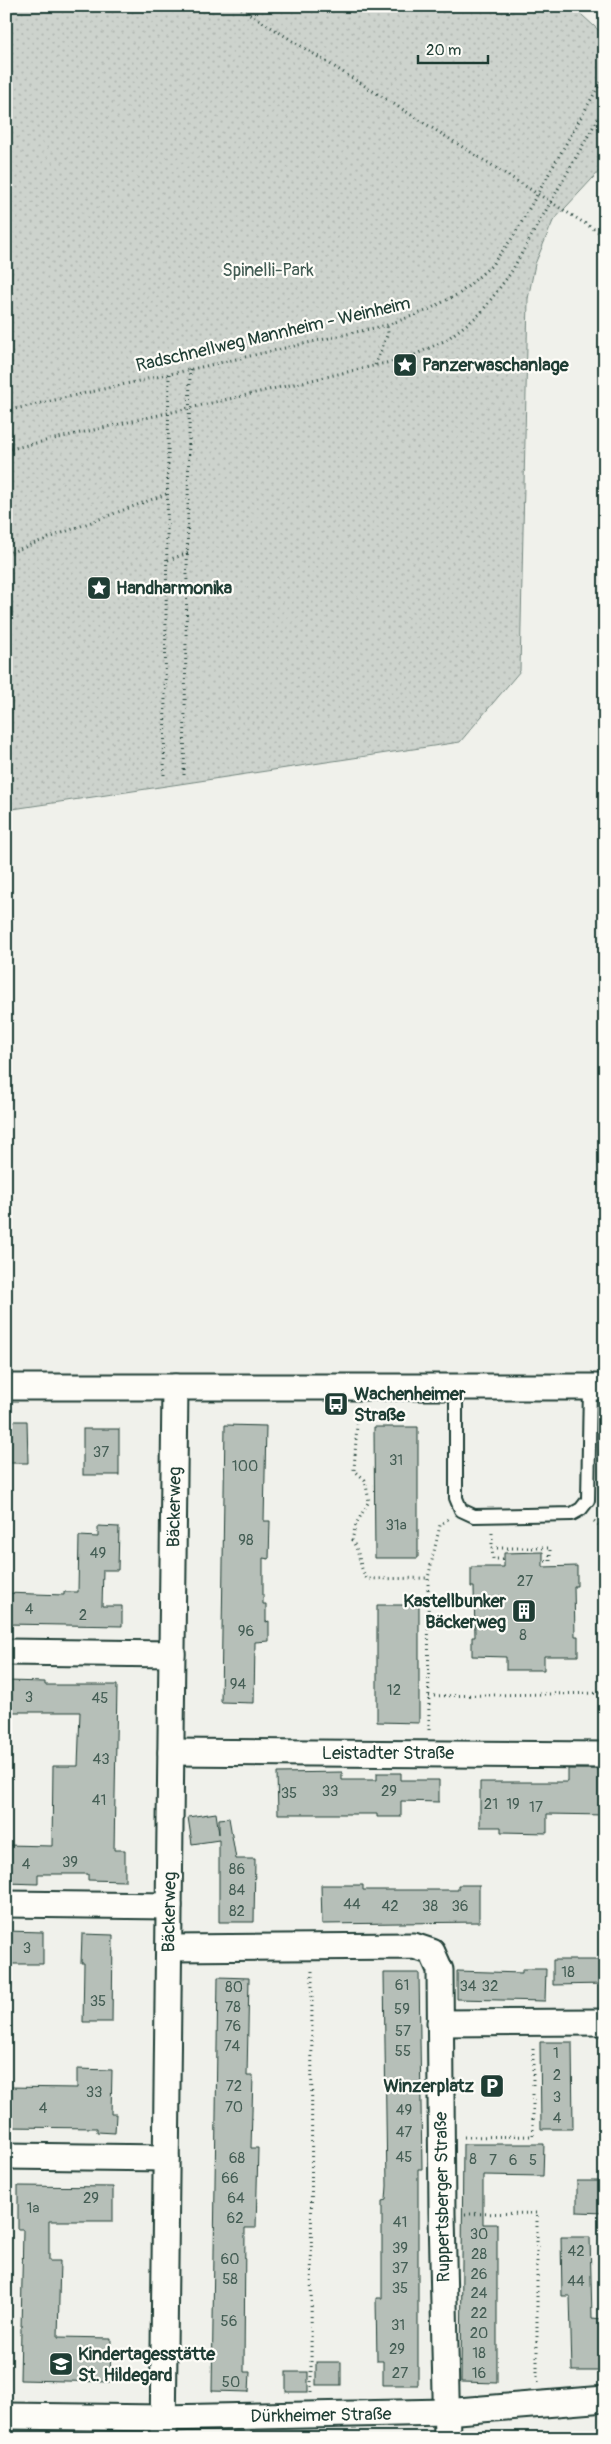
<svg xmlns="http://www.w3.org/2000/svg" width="611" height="2444" font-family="Pangolin,sans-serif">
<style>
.grass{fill:url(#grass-dots);stroke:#768880}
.building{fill:#b6bfb8;stroke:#1f3d34}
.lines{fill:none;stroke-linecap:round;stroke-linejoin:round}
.service-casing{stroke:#1f3d34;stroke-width:16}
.minor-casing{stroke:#1f3d34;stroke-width:29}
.path{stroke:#1f3d34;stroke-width:3;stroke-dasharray:1 4;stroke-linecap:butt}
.service{stroke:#fdfcf7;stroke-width:12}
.minor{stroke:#fdfcf7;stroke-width:25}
.labels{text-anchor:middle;stroke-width:4.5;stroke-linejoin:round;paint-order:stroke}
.number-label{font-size:15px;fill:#455e55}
.park-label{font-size:18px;fill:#425b53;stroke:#fdfcf7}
.street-label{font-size:18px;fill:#1f3d34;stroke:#fdfcf7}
.poi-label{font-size:18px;font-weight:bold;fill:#1f3d34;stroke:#fdfcf7;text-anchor:start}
</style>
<defs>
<pattern id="grass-dots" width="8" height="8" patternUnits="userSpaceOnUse" patternTransform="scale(1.25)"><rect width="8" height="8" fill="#cdd3cd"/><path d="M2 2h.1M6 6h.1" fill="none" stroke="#b0b6b1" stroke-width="1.8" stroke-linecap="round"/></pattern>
</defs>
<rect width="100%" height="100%" fill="#f0f1eb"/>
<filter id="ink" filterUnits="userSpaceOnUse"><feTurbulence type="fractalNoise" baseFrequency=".02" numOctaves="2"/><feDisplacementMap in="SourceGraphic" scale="10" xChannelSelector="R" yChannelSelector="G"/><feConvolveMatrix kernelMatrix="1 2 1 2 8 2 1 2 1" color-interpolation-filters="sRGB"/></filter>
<g filter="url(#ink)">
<!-- grass -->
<path class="grass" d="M 6,6 L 572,6 L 605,36 L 605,165 L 553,221 L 535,264 L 528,299 L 520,671 L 460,742 L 6,810 Z"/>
<!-- building -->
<g class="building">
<path d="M 6,1421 L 27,1421 L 28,1463 L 6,1463 Z"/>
<path d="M 225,1425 L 266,1426 L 264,1521 L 270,1521 L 269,1559 L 263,1558 L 263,1604 L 266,1604 L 266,1622 L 269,1621 L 269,1641 L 255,1642 L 254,1703 L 221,1702 Z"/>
<path d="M 374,1427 L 418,1427 L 418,1558 L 375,1558 Z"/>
<rect x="83" y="1429" width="36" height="46"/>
<path d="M 98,1526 L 119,1527 L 118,1570 L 103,1570 L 102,1606 L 122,1606 L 122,1626 L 6,1624 L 6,1593 L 64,1595 L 64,1592 L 78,1592 L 79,1536 L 98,1537 Z"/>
<path d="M 543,1552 L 543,1567 L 577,1566 L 577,1586 L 574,1586 L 575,1636 L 578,1636 L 578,1656 L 544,1656 L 544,1670 L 506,1670 L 506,1657 L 472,1656 L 472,1637 L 475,1637 L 474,1587 L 471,1587 L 471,1567 L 504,1567 L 504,1553 Z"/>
<path d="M 377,1605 L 419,1605 L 419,1723 L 377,1722 Z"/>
<path d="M 6,1681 L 45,1682 L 45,1685 L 117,1685 L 114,1850 L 125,1850 L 125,1881 L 88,1880 L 88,1874 L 38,1874 L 38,1884 L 6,1883 L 6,1845 L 52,1846 L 53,1766 L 78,1766 L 80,1712 L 6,1712 Z"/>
<path d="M 568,1769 L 605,1769 L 605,1815 L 547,1814 L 547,1833 L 501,1832 L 501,1827 L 480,1827 L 480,1782 L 568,1782 Z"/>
<path d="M 342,1772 L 342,1780 L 377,1780 L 377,1773 L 401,1773 L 401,1780 L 439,1780 L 439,1802 L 401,1801 L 401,1817 L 377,1817 L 377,1814 L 278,1814 L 277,1773 Z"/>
<path d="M 216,1813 L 219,1834 L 219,1819 L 229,1818 L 236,1859 L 255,1859 L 254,1922 L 219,1922 L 219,1840 L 192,1844 L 188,1817 Z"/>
<path d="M 321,1885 L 363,1885 L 363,1890 L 458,1890 L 458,1885 L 479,1885 L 479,1922 L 322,1924 Z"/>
<path d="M 6,1931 L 43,1932 L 43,1964 L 6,1964 Z"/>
<path d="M 82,1934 L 113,1935 L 112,2022 L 83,2022 L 84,1963 L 81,1963 Z"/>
<path d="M 553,1960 L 605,1960 L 605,1984 L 553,1985 Z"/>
<path d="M 522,1969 L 546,1969 L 545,2001 L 457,1999 L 457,1971 L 522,1973 Z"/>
<path d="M 384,1973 L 419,1973 L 422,2169 L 418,2169 L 418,2385 L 383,2385 L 383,2361 L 377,2361 L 376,2298 L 382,2298 L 382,2201 L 386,2200 L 387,2186 Z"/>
<path d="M 218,1977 L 249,1978 L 247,2076 L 253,2076 L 251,2148 L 258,2148 L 256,2228 L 245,2228 L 244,2372 L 250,2372 L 249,2392 L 212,2391 Z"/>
<path d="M 540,2042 L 572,2042 L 573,2129 L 541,2129 Z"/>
<path d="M 77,2069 L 112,2070 L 111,2114 L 116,2114 L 115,2133 L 97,2132 L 97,2128 L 6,2127 L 6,2087 L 77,2088 Z"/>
<path d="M 463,2144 L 544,2144 L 543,2176 L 483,2175 L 483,2224 L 497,2224 L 497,2383 L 461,2382 Z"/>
<path d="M 577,2181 L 605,2181 L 605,2213 L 577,2212 Z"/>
<path d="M 18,2186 L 113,2187 L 113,2221 L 49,2221 L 49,2261 L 60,2261 L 58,2337 L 111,2338 L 110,2382 L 20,2380 L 23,2229 L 18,2229 Z"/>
<path d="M 561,2237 L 590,2237 L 592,2318 L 603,2319 L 604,2371 L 572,2371 L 570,2296 L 562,2296 Z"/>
<rect x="316" y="2362" width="25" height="23"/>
<rect x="286" y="2372" width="22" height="20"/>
</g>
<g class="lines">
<defs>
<path id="service" d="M 456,1387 L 456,1498 L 461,1510 L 474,1516 L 572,1514 L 581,1509 L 588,1500 L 590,1387"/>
<g id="minor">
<path d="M 6,1387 L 605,1387"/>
<path d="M 6,1652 L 172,1654"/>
<path d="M 171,1752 L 605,1755"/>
<path d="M 6,1904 L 169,1906"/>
<path d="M 169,1948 L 414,1946 L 432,1952 L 440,1970 L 442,2214 L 447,2438"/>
<path d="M 440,2023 L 605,2022"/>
<path d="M 6,2156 L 166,2158"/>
<path d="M 6,2416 L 163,2418 L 445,2412 L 605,2399"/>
<path d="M 163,2438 L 175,1387"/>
</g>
</defs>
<!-- service casing -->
<use href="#service" class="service-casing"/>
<!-- minor casing -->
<use href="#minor" class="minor-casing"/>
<!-- path -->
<g class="path">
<path d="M 237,6 L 605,236"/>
<path d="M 375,365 L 388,333 L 387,325"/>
<path d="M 6,411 L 387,325 L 426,311 L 460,293 L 491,266 L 513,237 L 605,75"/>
<path d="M 6,450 L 408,358 L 446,340 L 480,314 L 510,274 L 605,106"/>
<path d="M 6,554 L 169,493"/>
<path d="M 168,560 L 188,553"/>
<path d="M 164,775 L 169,374"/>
<path d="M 184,775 L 190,369"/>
<path d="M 358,1409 L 354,1470 L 365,1480 L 369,1501 L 356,1524 L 352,1540 C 361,1554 358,1565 367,1579 L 428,1578"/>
<path d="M 594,1521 L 599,1525 L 605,1545"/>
<path d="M 492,1533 L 492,1548 L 550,1548 L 550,1561 L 543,1561"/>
<path d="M 492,1548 L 493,1559 L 504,1559"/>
<path d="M 429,1696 L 605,1693"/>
<path d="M 429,1730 L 428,1578 L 440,1525 L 448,1519"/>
<path d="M 464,2137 L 533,2136 L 533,2047"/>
<path d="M 465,2214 L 537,2213 L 537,2382"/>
<path d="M 311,2392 L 312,1970"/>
</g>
<!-- service -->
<use href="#service" class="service"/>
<!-- minor -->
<use href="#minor" class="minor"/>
</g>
</g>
<!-- icons -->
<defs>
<symbol id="sight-square" viewBox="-11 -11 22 22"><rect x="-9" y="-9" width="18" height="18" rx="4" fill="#1f3d34" stroke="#fdfcf7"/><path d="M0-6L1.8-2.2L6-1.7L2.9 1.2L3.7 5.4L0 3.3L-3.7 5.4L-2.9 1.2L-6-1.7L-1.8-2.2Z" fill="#fff"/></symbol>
<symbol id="bus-square" viewBox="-11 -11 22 22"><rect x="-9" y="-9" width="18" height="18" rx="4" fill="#1f3d34" stroke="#fdfcf7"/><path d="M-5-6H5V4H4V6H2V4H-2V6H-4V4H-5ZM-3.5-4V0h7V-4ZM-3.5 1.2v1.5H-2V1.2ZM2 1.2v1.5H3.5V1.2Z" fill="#fff"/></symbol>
<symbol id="building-square" viewBox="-11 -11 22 22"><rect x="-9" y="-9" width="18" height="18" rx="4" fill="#1f3d34" stroke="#fdfcf7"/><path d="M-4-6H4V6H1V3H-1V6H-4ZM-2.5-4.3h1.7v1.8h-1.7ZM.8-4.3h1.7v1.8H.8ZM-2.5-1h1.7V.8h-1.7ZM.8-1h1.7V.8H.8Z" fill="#fff"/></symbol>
<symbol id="parking-square" viewBox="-11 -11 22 22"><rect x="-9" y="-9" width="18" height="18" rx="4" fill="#1f3d34" stroke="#fdfcf7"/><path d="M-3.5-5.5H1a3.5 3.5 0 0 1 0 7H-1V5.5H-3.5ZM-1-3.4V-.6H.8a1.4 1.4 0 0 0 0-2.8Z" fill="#fff"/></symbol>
<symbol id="school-square" viewBox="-11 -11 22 22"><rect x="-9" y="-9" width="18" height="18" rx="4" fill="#1f3d34" stroke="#fdfcf7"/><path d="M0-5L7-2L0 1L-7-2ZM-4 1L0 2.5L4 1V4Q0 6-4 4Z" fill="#fff"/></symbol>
</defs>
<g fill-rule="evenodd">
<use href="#sight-square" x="391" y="351" width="28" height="28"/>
<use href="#sight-square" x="85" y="574" width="28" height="28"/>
<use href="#bus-square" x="322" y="1390" width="28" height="28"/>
<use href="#building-square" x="510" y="1597" width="28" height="28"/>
<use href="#parking-square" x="478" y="2072" width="28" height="28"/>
<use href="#school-square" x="47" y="2350" width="28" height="28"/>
</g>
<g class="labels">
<!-- number labels -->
<g class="number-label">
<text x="101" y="1457">37</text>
<text x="396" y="1465">31</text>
<text x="245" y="1471">100</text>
<text x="396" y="1530">31a</text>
<text x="246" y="1545">98</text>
<text x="98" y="1558">49</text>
<text x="525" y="1586">27</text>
<text x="29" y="1614">4</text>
<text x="83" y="1620">2</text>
<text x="246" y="1636">96</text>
<text x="523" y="1640">8</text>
<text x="238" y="1689">94</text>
<text x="394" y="1695">12</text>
<text x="29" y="1702">3</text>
<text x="100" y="1703">45</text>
<text x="101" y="1764">43</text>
<text x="330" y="1796">33</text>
<text x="389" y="1796">29</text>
<text x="289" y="1798">35</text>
<text x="99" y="1805">41</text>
<text x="491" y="1809">21</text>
<text x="513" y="1809">19</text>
<text x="536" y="1812">17</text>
<text x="70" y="1867">39</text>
<text x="26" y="1869">4</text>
<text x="237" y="1874">86</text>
<text x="237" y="1895">84</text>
<text x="352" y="1909">44</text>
<text x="390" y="1911">42</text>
<text x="430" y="1911">38</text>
<text x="460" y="1911">36</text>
<text x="237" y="1916">82</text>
<text x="27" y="1953">3</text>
<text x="568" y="1977">18</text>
<text x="402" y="1990">61</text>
<text x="468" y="1991">34</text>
<text x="490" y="1991">32</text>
<text x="234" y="1992">80</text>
<text x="98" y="2006">35</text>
<text x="233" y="2012">78</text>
<text x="402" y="2014">59</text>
<text x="233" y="2031">76</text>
<text x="403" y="2036">57</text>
<text x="232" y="2051">74</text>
<text x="403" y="2056">55</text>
<text x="556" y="2058">1</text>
<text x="557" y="2080">2</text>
<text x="234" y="2091">72</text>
<text x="94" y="2097">33</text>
<text x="557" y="2102">3</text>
<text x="234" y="2112">70</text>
<text x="43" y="2113">4</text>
<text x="404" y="2115">49</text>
<text x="557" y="2123">4</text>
<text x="404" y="2137">47</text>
<text x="404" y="2162">45</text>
<text x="237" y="2163">68</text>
<text x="473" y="2164">8</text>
<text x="493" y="2165">7</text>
<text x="513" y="2165">6</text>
<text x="533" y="2165">5</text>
<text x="230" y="2183">66</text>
<text x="91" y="2203">29</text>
<text x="236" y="2203">64</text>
<text x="33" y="2213">1a</text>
<text x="235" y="2223">62</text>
<text x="400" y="2227">41</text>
<text x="479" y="2239">30</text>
<text x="400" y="2253">39</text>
<text x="576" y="2256">42</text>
<text x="479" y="2259">28</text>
<text x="230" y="2264">60</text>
<text x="400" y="2273">37</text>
<text x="479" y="2279">26</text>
<text x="230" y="2284">58</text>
<text x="576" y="2286">44</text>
<text x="400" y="2293">35</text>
<text x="479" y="2298">24</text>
<text x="479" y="2318">22</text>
<text x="229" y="2326">56</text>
<text x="398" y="2330">31</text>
<text x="479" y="2338">20</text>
<text x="397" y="2354">29</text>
<text x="479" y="2358">18</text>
<text x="400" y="2378">27</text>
<text x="479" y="2378">16</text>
<text x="231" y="2387">50</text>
</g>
<!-- park labels -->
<g class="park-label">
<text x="268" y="276">Spinelli-Park</text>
</g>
<!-- street labels -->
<g class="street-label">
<text transform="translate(273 334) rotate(-13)" y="6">Radschnellweg Mannheim - Weinheim</text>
<text transform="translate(174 1507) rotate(-89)" y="6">Bäckerweg</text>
<text x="388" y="1759">Leistadter Straße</text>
<text transform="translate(169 1912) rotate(-89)" y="6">Bäckerweg</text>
<text transform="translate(442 2197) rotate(-91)" y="6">Ruppertsberger Straße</text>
<text transform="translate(321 2415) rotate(-1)" y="6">Dürkheimer Straße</text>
</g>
<!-- poi labels -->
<g class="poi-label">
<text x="422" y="371">Panzerwaschanlage</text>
<text x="116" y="594">Handharmonika</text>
<text x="354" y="1400">Wachenheimer<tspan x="354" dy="21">Straße</tspan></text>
<text x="506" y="1607" text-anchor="end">Kastellbunker<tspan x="506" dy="21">Bäckerweg</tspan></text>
<text x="474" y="2092" text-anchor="end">Winzerplatz</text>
<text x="78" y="2360">Kindertagesstätte<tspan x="78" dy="21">St. Hildegard</tspan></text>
</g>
</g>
<!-- margin -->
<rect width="611" height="2444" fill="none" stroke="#fdfcf7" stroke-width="25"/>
<rect x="12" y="12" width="586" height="2419" fill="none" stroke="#1f3d34" stroke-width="2" filter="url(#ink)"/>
<!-- scale -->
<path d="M418 55v8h70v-8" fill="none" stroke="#1f3d34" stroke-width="2.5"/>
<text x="426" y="55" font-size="15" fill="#1f3d34" stroke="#fdfcf7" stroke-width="4" paint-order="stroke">20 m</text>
</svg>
